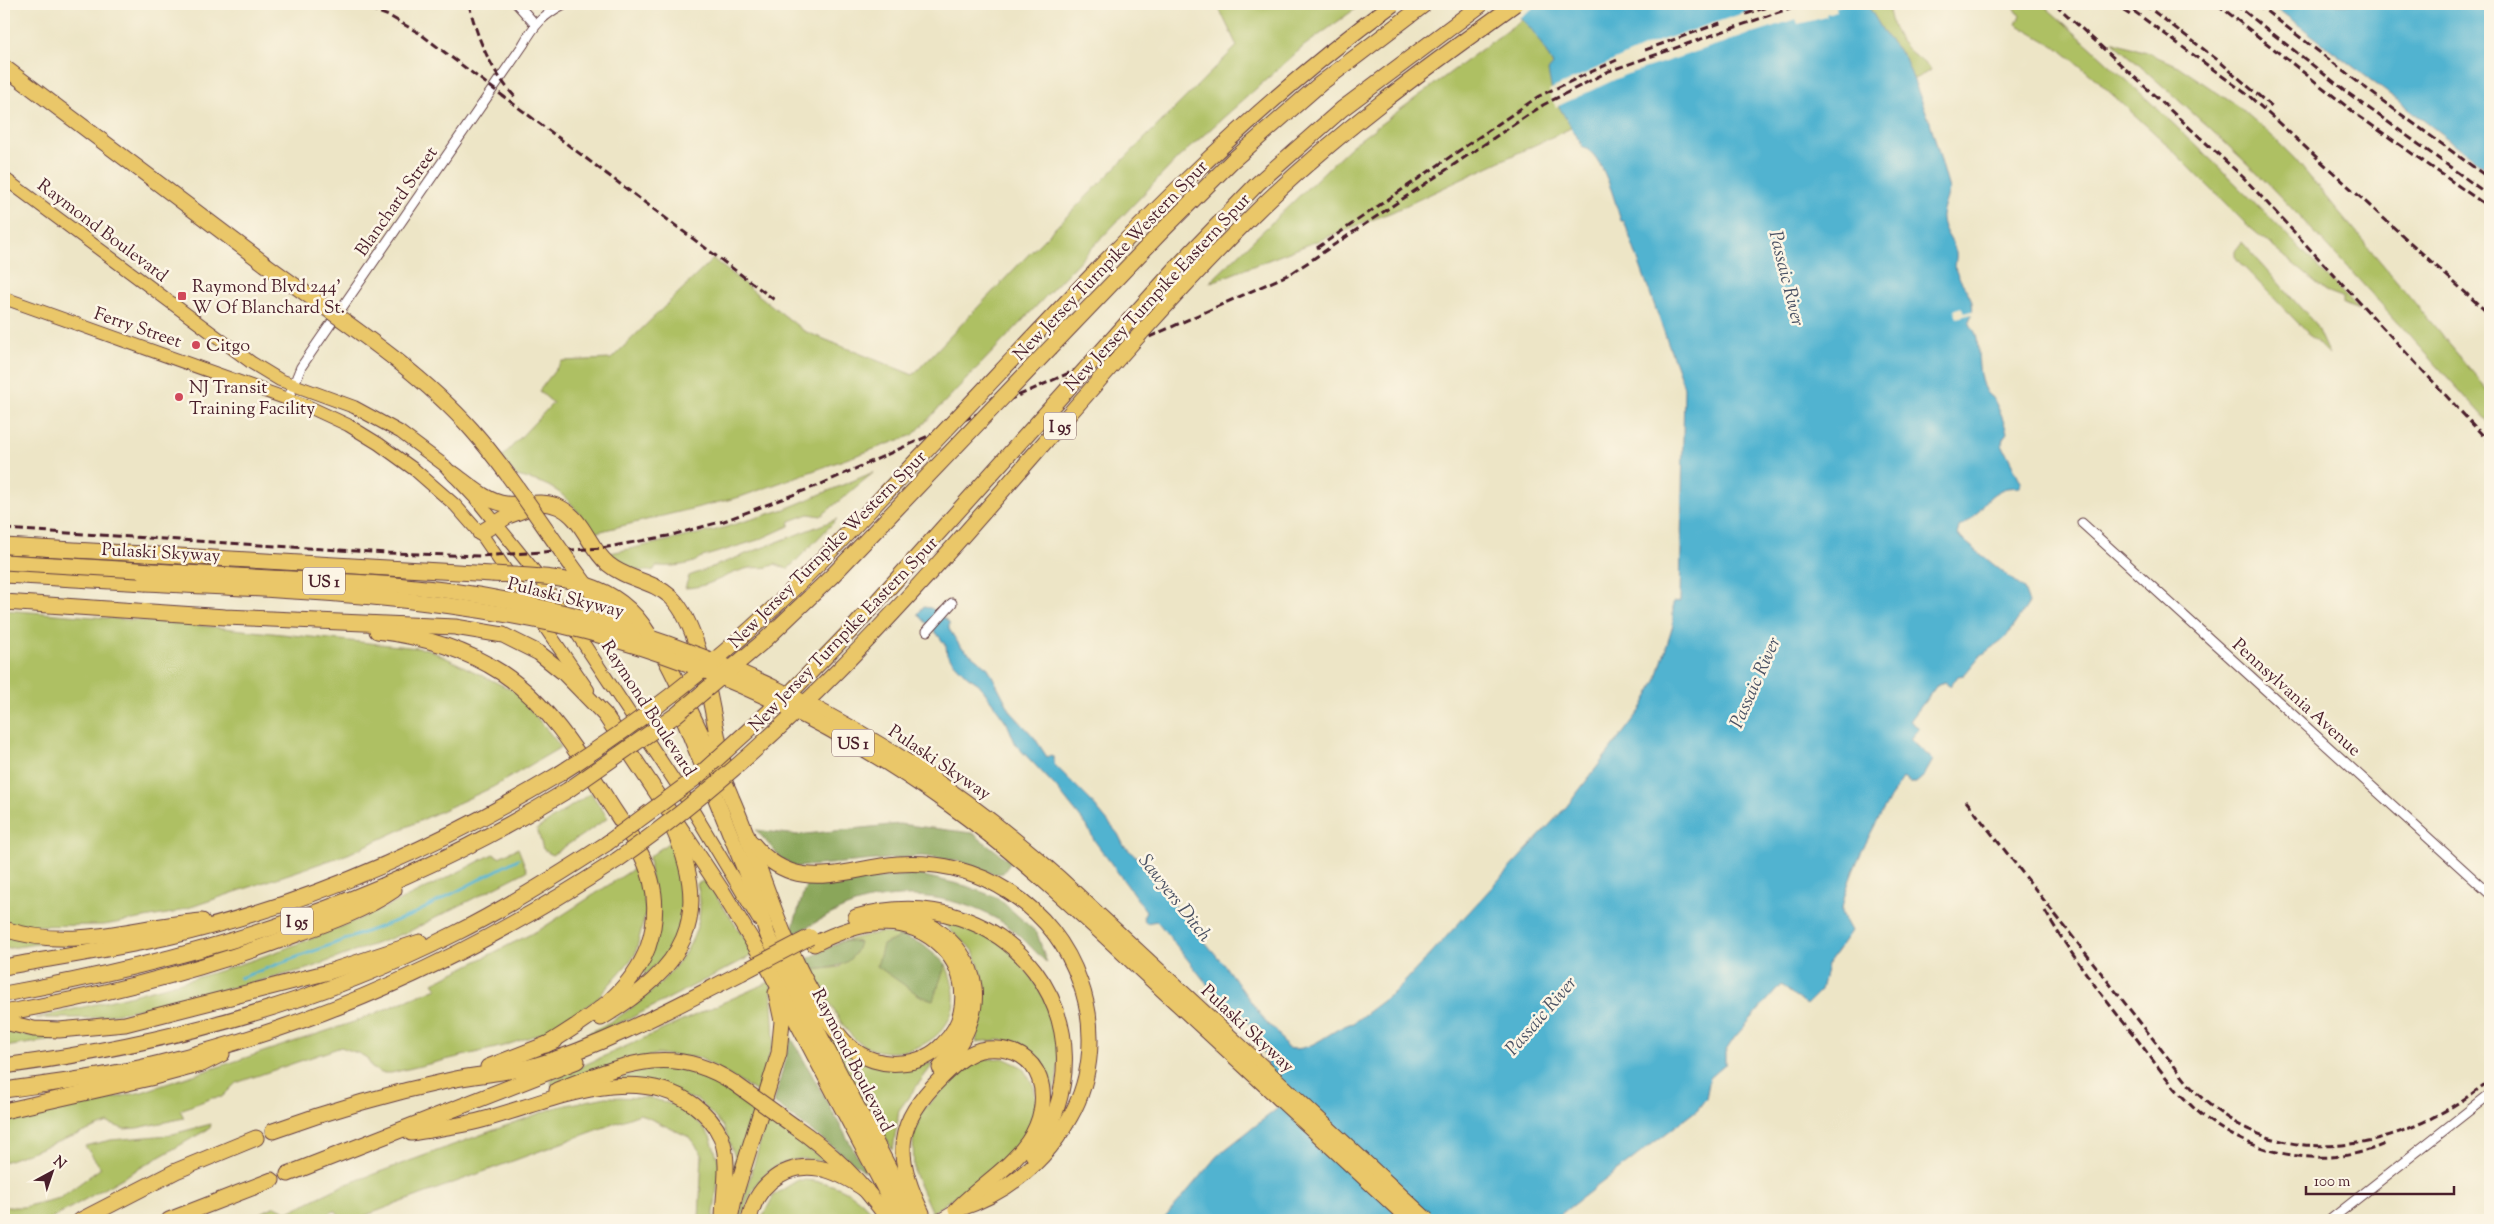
<svg xmlns="http://www.w3.org/2000/svg" width="2494" height="1224" font-family="'Sorts Mill Goudy',serif">
<style>
.green{fill:#aec064;stroke:#7c7048}
.forest{fill:#8aa65a;stroke:#6a6242}
.water{fill:#51b3d0;stroke:#4e697e}
.pier{fill:#ede5c6}
.lines{fill:none;stroke-linecap:round;stroke-linejoin:round}
.stream{stroke:#51b3d0;stroke-width:3}
.street-casing{stroke:#623d42;stroke-width:11}
.secondary-casing{stroke:#623d42;stroke-width:13}
.primary-casing{stroke:#623d42;stroke-width:14}
.highway-casing{stroke:#623d42;stroke-width:17}
.street{stroke:#fff;stroke-width:9}
.secondary{stroke:#f7e9c3;stroke-width:11}
.primary{stroke:#eac769;stroke-width:12}
.highway{stroke:#eac769;stroke-width:15}
.rail{stroke:#4a1f2b;stroke-width:3;stroke-dasharray:8 4;stroke-linecap:butt}
.highway-bridge-casing{stroke:#623d42;stroke-width:17;stroke-linecap:butt}
.highway-bridge{stroke:#eac769;stroke-width:15}
.poi-dot{fill:#d1495b;stroke:#fcf5e5;stroke-width:2}
.labels{text-anchor:middle;stroke-width:5;stroke-linejoin:round;paint-order:stroke}
.shield{fill:#fcf5e5;stroke:#7f5f63;stroke-width:1}
.shield-label{font-size:16px;font-weight:bold;fill:#4a1f2b}
.street-label{font-size:18px;fill:#4a1f2b;stroke:#fcf5e5}
.poi-label{font-size:18px;fill:#4a1f2b;stroke:#fcf5e5;text-anchor:start}
.water-label{font-size:19px;font-style:italic;fill:#4c5365;stroke:#fcf5e5}
</style>
<rect width="100%" height="100%" fill="#fcf5e5"/>
<filter id="ink" filterUnits="userSpaceOnUse"><feTurbulence type="fractalNoise" baseFrequency=".02" numOctaves="2"/><feDisplacementMap in="SourceGraphic" scale="10" xChannelSelector="R" yChannelSelector="G"/><feConvolveMatrix kernelMatrix="1 2 1 2 8 2 1 2 1" color-interpolation-filters="sRGB"/></filter>
<filter id="wash" filterUnits="userSpaceOnUse"><feTurbulence type="fractalNoise" baseFrequency=".0096" numOctaves="4" result="noise"/><feDisplacementMap in="SourceGraphic" scale="20" xChannelSelector="R" yChannelSelector="G"/><feGaussianBlur stdDeviation="1.12" result="paint"/><feColorMatrix in="noise" values="0 0 0 0 0 0 0 0 0 0 0 0 0 0 0 0 0 1.4 0 .05"/><feComposite in="paint" operator="in"/></filter>
<g filter="url(#wash)">
<rect width="100%" height="100%" fill="#ede5c6"/>
<!-- green -->
<g class="green">
<path d="M 1217,4 L 1362,4 L 1304,46 L 1178,158 L 913,435 L 740,497 L 593,533 C 568,498 561,485 516,476 L 502,457 L 553,403 L 539,391 L 562,361 L 611,359 L 713,259 L 804,331 L 913,375 L 1022,261 L 1237,46 Z"/>
<path d="M 1867,4 L 1892,4 L 1888,5 C 1894,41 1904,46 1931,69 L 1930,71 L 1912,80 L 1905,58 L 1886,36 Z"/>
<path d="M 2012,4 L 2042,4 L 2064,23 C 2166,115 2265,209 2359,310 L 2342,304 L 2342,297 L 2326,291 L 2247,225 L 2161,139 L 2091,75 L 2061,50 L 2016,24 L 2020,16 Z"/>
<path d="M 1524,18 L 1536,34 L 1553,65 L 1553,97 L 1573,127 L 1392,212 L 1209,283 L 1351,146 Z"/>
<path d="M 2112,41 L 2146,52 L 2178,66 L 2240,108 L 2267,131 L 2294,158 L 2490,393 L 2490,424 C 2416,343 2343,260 2266,182 C 2216,133 2164,87 2112,41 Z"/>
<path d="M 2242,242 L 2315,324 L 2329,355 L 2239,262 L 2235,256 L 2235,251 Z"/>
<path d="M 874,472 L 821,516 L 809,514 L 790,521 L 789,526 L 758,540 L 699,558 C 694,566 665,567 656,566 L 654,570 C 637,574 620,564 606,554 L 716,530 L 785,509 Z"/>
<path d="M 837,519 L 788,569 L 775,564 C 765,570 756,566 745,569 C 724,575 708,588 685,588 L 689,576 Z"/>
<path d="M 4,610 L 184,624 L 428,649 L 516,692 L 561,747 L 493,787 L 348,854 L 173,913 L 104,925 L 15,926 L 4,919 Z"/>
<path d="M 591,793 L 608,818 L 552,855 L 543,849 L 537,829 Z"/>
<path d="M 672,840 C 683,872 694,916 672,946 C 665,957 654,966 645,975 L 643,970 L 656,937 L 649,857 Z"/>
<path d="M 518,848 L 527,871 L 408,932 L 307,969 L 170,1003 L 92,1018 L 36,1018 C 119,999 203,979 284,949 C 356,923 425,890 493,854 L 499,857 Z"/>
<path d="M 638,866 L 646,911 L 635,955 L 596,1000 L 553,1029 L 504,1046 L 391,1073 L 381,1073 L 372,1068 L 367,1058 L 360,1054 L 341,1047 L 236,1083 L 222,1097 L 212,1098 L 180,1110 L 184,1118 L 137,1128 L 124,1129 L 108,1123 L 4,1162 L 4,1121 L 142,1092 L 354,1022 L 437,988 L 433,983 L 541,929 Z"/>
<path d="M 705,880 L 755,954 L 629,1019 L 567,1044 C 587,1033 612,1023 631,1008 C 669,979 712,936 697,884 Z"/>
<path d="M 933,915 C 956,922 982,929 1001,943 C 1020,957 1048,999 1055,1022 C 1062,1045 1059,1071 1053,1094 C 1047,1073 1031,1047 1008,1041 C 999,1039 986,1041 976,1042 L 986,986 L 973,950 Z"/>
<path d="M 881,932 L 902,936 L 883,945 L 946,964 C 950,976 955,988 954,1001 C 951,1045 890,1067 857,1041 C 841,1028 822,989 813,970 L 840,967 L 859,942 L 843,941 Z"/>
<path d="M 4,934 L 43,943 L 4,949 Z"/>
<path d="M 771,981 L 774,1041 L 757,1092 L 700,1058 L 657,1054 L 552,1086 L 551,1080 Z"/>
<path d="M 4,1027 L 26,1035 L 89,1035 L 4,1047 Z"/>
<path d="M 825,1029 L 899,1069 L 934,1063 L 899,1110 L 893,1150 L 858,1093 Z"/>
<path d="M 1003,1058 L 1022,1067 L 1034,1086 L 1037,1107 L 1032,1126 L 1004,1160 L 932,1213 L 914,1173 L 913,1137 L 922,1111 L 972,1060 Z"/>
<path d="M 649,1067 L 685,1070 L 715,1082 L 755,1108 L 735,1181 L 729,1183 L 735,1157 L 723,1126 L 698,1100 L 617,1080 Z"/>
<path d="M 606,1097 L 651,1098 L 686,1109 L 710,1136 L 720,1165 L 713,1220 L 699,1220 L 702,1154 L 689,1137 L 640,1114 L 353,1220 L 343,1220 L 335,1210 L 320,1220 L 247,1220 L 275,1206 L 288,1212 L 344,1185 L 557,1107 Z"/>
<path d="M 767,1118 L 826,1162 C 818,1161 807,1158 799,1159 C 764,1163 749,1190 742,1220 L 738,1220 Z"/>
<path d="M 211,1124 L 210,1128 L 49,1220 L 4,1220 L 4,1207 L 23,1207 L 60,1198 L 101,1168 L 85,1146 L 111,1140 L 169,1135 Z"/>
<path d="M 798,1180 C 830,1180 858,1191 877,1220 L 761,1220 L 774,1195 Z"/>
</g>
<!-- forest -->
<g class="forest">
<path d="M 899,824 L 972,833 L 1011,862 L 1003,873 L 994,874 L 958,861 L 922,856 L 795,867 L 781,858 L 756,830 L 797,835 Z"/>
<path d="M 916,874 L 966,886 L 998,898 L 1037,933 L 1047,963 C 1033,950 1020,934 1005,924 C 962,896 903,888 855,904 C 833,911 811,926 790,936 L 806,885 Z"/>
<path d="M 902,936 L 922,944 L 946,964 L 933,1000 L 920,996 L 877,966 L 883,945 Z"/>
<path d="M 842,941 L 859,942 C 853,967 835,967 813,970 L 807,959 Z"/>
<path d="M 791,1037 L 866,1172 L 774,1103 Z"/>
</g>
<!-- water -->
<g class="water">
<path d="M 1502,4 L 1867,4 L 1886,36 L 1905,58 L 1930,122 L 1949,189 C 1948,199 1941,210 1942,219 C 1943,231 1953,241 1956,252 C 1957,259 1954,265 1956,271 C 1963,289 1980,300 1969,321 C 1971,328 1976,331 1977,338 C 1979,354 1977,378 1986,392 C 1988,395 1992,397 1994,400 C 1997,404 2007,429 2007,433 L 2003,438 L 2002,444 L 2021,482 L 2020,487 C 2014,488 2006,487 2001,490 C 1981,499 1981,517 1959,527 L 1957,535 L 2024,589 L 2029,603 L 2006,637 L 1979,657 L 1964,675 L 1958,676 L 1951,686 L 1945,682 L 1938,684 L 1910,721 L 1919,728 L 1910,739 L 1933,760 L 1924,776 L 1916,783 L 1910,783 L 1903,778 C 1883,807 1845,877 1842,910 C 1842,916 1848,925 1851,931 L 1827,965 L 1821,990 L 1806,1005 L 1781,985 L 1735,1037 L 1725,1052 L 1725,1065 L 1710,1078 L 1706,1098 L 1698,1109 L 1553,1220 L 1163,1220 L 1217,1156 L 1278,1108 L 1264,1053 L 1252,1037 L 1253,1031 L 1249,1023 L 1234,1018 L 1157,921 L 1146,923 L 1143,917 L 1146,911 L 1094,840 L 1087,826 L 1056,787 L 1016,745 L 1007,723 L 979,684 L 967,676 L 947,655 L 946,646 L 938,635 L 918,614 L 923,607 L 931,608 L 949,622 L 949,629 L 960,646 L 988,668 L 1011,712 L 1034,737 L 1047,757 L 1051,755 L 1054,758 L 1054,764 L 1090,800 L 1118,834 L 1124,846 L 1137,857 L 1150,877 L 1222,962 L 1268,1025 L 1276,1030 L 1287,1048 C 1312,1054 1331,1028 1353,1023 L 1397,990 L 1567,806 L 1640,711 L 1656,681 L 1673,625 L 1673,602 L 1680,601 L 1684,387 L 1624,221 L 1621,221 C 1615,202 1603,154 1583,147 L 1553,97 L 1548,71 L 1553,65 C 1537,36 1531,23 1502,4 Z"/>
<path d="M 2271,4 L 2490,4 L 2490,171 Z"/>
</g>
<!-- pier -->
<g class="pier">
<path d="M 1500,4 L 1539,4 L 1519,18 Z"/>
<path d="M 1771,4 L 1846,4 L 1836,7 L 1837,11 L 1826,14 L 1827,17 L 1798,24 L 1796,19 L 1625,75 L 1556,107 L 1551,98 L 1549,90 L 1650,44 Z"/>
<path d="M 1961,307 L 1964,313 L 1975,310 L 1975,313 L 1957,318 L 1954,310 Z"/>
</g>
<g class="lines">
<!-- stream -->
<path class="stream" d="M 240,978 L 412,915 L 518,859"/>
</g>
</g>
<g filter="url(#ink)">
<g class="lines">
<defs>
<g id="street">
<path d="M 517,4 L 535,24"/>
<path d="M 288,399 L 301,367 L 523,45 C 534,25 544,14 564,4"/>
<path d="M 2082,523 L 2490,894"/>
<path d="M 927,631 L 952,603"/>
<path d="M 2330,1220 L 2490,1094"/>
</g>
<path id="secondary" d="M 939,1220 L 956,1210"/>
<g id="primary">
<path d="M 4,178 L 252,363 L 280,380 L 354,407 L 400,432 L 444,465 L 476,499 L 536,573 L 568,620 L 685,797 L 758,919"/>
<path d="M 4,298 L 307,406 L 348,425 L 379,444 L 415,470 L 455,505 L 484,538 L 588,690"/>
</g>
<g id="highway">
<path d="M 4,67 L 265,264"/>
<path d="M 454,474 C 469,485 487,502 506,504 C 524,506 543,499 559,507 C 584,519 588,547 608,564 C 627,580 652,580 671,597 C 704,629 712,721 724,766"/>
<path d="M 480,533 L 508,516 L 529,508"/>
<path d="M 4,546 L 492,574"/>
<path d="M 4,575 L 145,583"/>
<path d="M 4,602 L 225,617 L 455,627 L 503,635 L 539,653 L 564,673 L 605,715 L 722,891 L 768,967 L 901,1220"/>
<path d="M 377,631 C 420,636 465,649 502,673 C 551,706 581,758 612,807 C 627,830 644,853 651,880 C 657,902 655,926 648,947 C 630,995 587,1019 546,1045"/>
<path d="M 659,648 C 674,672 684,698 696,723 C 708,749 722,773 732,799 C 761,865 778,935 815,998 C 824,1015 835,1033 849,1046 C 863,1059 883,1065 901,1063 C 917,1062 932,1056 943,1044 C 970,1018 969,974 942,947 C 904,909 856,923 814,944"/>
<path d="M 684,720 L 753,890 L 768,936 L 916,1220"/>
<path d="M 752,843 C 796,896 841,869 898,864 C 979,858 1054,906 1080,982 C 1096,1026 1093,1077 1070,1117 C 1045,1163 1005,1194 956,1210"/>
<path d="M 898,913 C 950,926 991,971 968,1027 C 962,1043 951,1055 940,1068"/>
<path d="M 856,917 C 1006,874 1123,1024 1033,1155"/>
<path d="M 4,929 C 76,952 132,926 202,921"/>
<path d="M 4,967 C 59,957 114,949 168,937 C 306,905 438,847 559,774"/>
<path d="M 4,994 C 209,957 390,900 568,790"/>
<path d="M 4,1013 C 104,995 203,970 297,934 C 331,922 365,910 394,890"/>
<path d="M 601,1018 C 683,969 715,919 672,826"/>
<path d="M 4,1022 L 34,1029 L 59,1030 L 125,1024 L 325,973 L 420,942"/>
<path d="M 4,1066 C 160,1045 315,1005 456,933 C 508,907 557,876 606,844"/>
<path d="M 488,1067 L 555,1041"/>
<path d="M 4,1090 C 56,1083 109,1076 160,1063 C 324,1024 476,953 617,860"/>
<path d="M 557,1090 C 620,1066 671,1041 734,1083"/>
<path d="M 4,1111 L 150,1078 L 202,1064 L 222,1054"/>
<path d="M 794,1126 C 832,1152 862,1182 889,1220"/>
<path d="M 273,1131 C 331,1110 390,1093 451,1080 C 480,1074 509,1073 537,1065 C 609,1043 674,1007 741,973"/>
<path d="M 411,1133 C 435,1129 459,1126 482,1120 C 547,1103 632,1060 694,1105 C 706,1114 715,1124 721,1137 C 731,1163 723,1193 723,1220"/>
<path d="M 288,1174 L 577,1061"/>
<path d="M 922,1213 C 893,1155 895,1123 942,1077 C 954,1065 968,1051 986,1049 C 1044,1044 1056,1101 1028,1142 C 1009,1169 981,1185 959,1207"/>
<path d="M 731,1214 L 735,1195 L 779,1053 L 782,1021 L 776,993"/>
<path d="M 81,1220 L 176,1171 L 256,1138"/>
<path d="M 169,1220 L 272,1180"/>
<path d="M 749,1220 C 752,1205 759,1191 771,1181 C 802,1155 837,1170 866,1190"/>
</g>
</defs>
<!-- street casing -->
<use href="#street" class="street-casing"/>
<!-- secondary casing -->
<use href="#secondary" class="secondary-casing"/>
<!-- primary casing -->
<use href="#primary" class="primary-casing"/>
<!-- highway casing -->
<use href="#highway" class="highway-casing"/>
<!-- street -->
<use href="#street" class="street"/>
<!-- secondary -->
<use href="#secondary" class="secondary"/>
<!-- primary -->
<use href="#primary" class="primary"/>
<!-- highway -->
<use href="#highway" class="highway"/>
<!-- rail -->
<g class="rail">
<path d="M 358,4 L 391,17 L 419,33 L 776,301"/>
<path d="M 469,4 C 477,39 492,73 517,99"/>
<path d="M 2055,4 L 2243,177 L 2490,443"/>
<path d="M 2113,4 L 2130,15"/>
<path d="M 2124,4 L 2248,95 L 2490,315"/>
<path d="M 2144,4 L 2219,61 L 2274,109"/>
<path d="M 2217,4 L 2360,117 L 2490,208"/>
<path d="M 2235,4 L 2348,93 L 2490,196"/>
<path d="M 2257,4 L 2380,99 L 2490,179"/>
<path d="M 1746,14 L 1776,4"/>
<path d="M 1645,50 L 1723,22"/>
<path d="M 1317,248 L 1539,96 L 1617,60"/>
<path d="M 4,529 L 388,553 L 481,556 L 602,548 L 668,536 L 724,521 L 819,485 L 1292,273 L 1543,105 L 1609,71 L 1802,4"/>
<path d="M 1966,801 L 2190,1086 C 2276,1179 2400,1153 2490,1080"/>
<path d="M 2045,911 C 2071,955 2101,995 2133,1034 C 2153,1060 2172,1088 2196,1110 C 2247,1155 2324,1172 2387,1143"/>
</g>
<defs>
<g id="highway-bridge">
<path d="M 265,264 C 335,316 414,365 472,430 C 516,480 549,537 589,589 L 607,609 L 633,629"/>
<path d="M 4,562 C 93,567 182,572 270,578 C 331,581 392,583 452,591 C 679,623 889,725 1059,878 L 1427,1220"/>
<path d="M 492,574 C 552,577 613,575 648,633"/>
<path d="M 145,583 C 286,590 426,595 563,626 C 701,658 836,723 950,805 C 1032,864 1104,936 1178,1004 C 1255,1076 1333,1148 1410,1220"/>
<path d="M 559,774 C 641,722 718,662 788,594 C 833,550 875,504 919,458 C 1070,300 1215,133 1393,4"/>
<path d="M 568,790 L 676,715 L 765,640 L 832,576 L 1164,229 L 1232,161 L 1320,84 L 1425,4"/>
<path d="M 606,844 L 697,777 L 794,689 L 853,628 L 1178,266 L 1257,184 L 1342,109 L 1482,4"/>
<path d="M 617,860 C 867,687 1038,428 1252,216 C 1332,136 1423,70 1515,4"/>
<path d="M 741,973 L 810,937"/>
<path d="M 734,1083 L 794,1126"/>
</g>
</defs>
<!-- highway-bridge casing -->
<use href="#highway-bridge" class="highway-bridge-casing"/>
<!-- highway-bridge -->
<use href="#highway-bridge" class="highway-bridge"/>
</g>
</g>
<!-- markers -->
<g class="poi-dot">
<rect x="177" y="291" width="10" height="10" rx="2.5"/>
<circle cx="196" cy="345" r="5"/>
<circle cx="179" cy="397" r="5"/>
</g>
<g class="labels">
<!-- shield labels -->
<g class="shield">
<rect x="1044" y="412.5" width="32" height="27" rx="4"/>
<rect x="303" y="567.5" width="42" height="27" rx="4"/>
<rect x="832" y="729.5" width="42" height="27" rx="4"/>
<rect x="281" y="907.5" width="32" height="27" rx="4"/>
</g>
<g class="shield-label">
<text x="1060" y="432">I 95</text>
<text x="324" y="587">US 1</text>
<text x="853" y="749">US 1</text>
<text x="297" y="927">I 95</text>
</g>
<!-- street labels -->
<g class="street-label">
<text transform="translate(396 201) rotate(-55)" y="6">Blanchard Street</text>
<text transform="translate(103 230) rotate(37)" y="6">Raymond Boulevard</text>
<text transform="translate(1110 260) rotate(-46)" y="6">New Jersey Turnpike Western Spur</text>
<text transform="translate(1157 292) rotate(-47)" y="6">New Jersey Turnpike Eastern Spur</text>
<text transform="translate(138 327) rotate(19)" y="6">Ferry Street</text>
<text transform="translate(827 549) rotate(-45)" y="6">New Jersey Turnpike Western Spur</text>
<text transform="translate(161 552) rotate(3)" y="6">Pulaski Skyway</text>
<text transform="translate(566 597) rotate(14)" y="6">Pulaski Skyway</text>
<text transform="translate(843 634) rotate(-46)" y="6">New Jersey Turnpike Eastern Spur</text>
<text transform="translate(2297 697) rotate(42)" y="6">Pennsylvania Avenue</text>
<text transform="translate(649 708) rotate(57)" y="6">Raymond Boulevard</text>
<text transform="translate(940 762) rotate(34)" y="6">Pulaski Skyway</text>
<text transform="translate(1248 1028) rotate(43)" y="6">Pulaski Skyway</text>
<text transform="translate(853 1060) rotate(63)" y="6">Raymond Boulevard</text>
</g>
<!-- poi labels -->
<g class="poi-label">
<text x="192" y="292">Raymond Blvd 244'<tspan x="192" dy="21">W Of Blanchard St.</tspan></text>
<text x="206" y="351">Citgo</text>
<text x="189" y="393">NJ Transit<tspan x="189" dy="21">Training Facility</tspan></text>
</g>
<!-- water labels -->
<g class="water-label">
<text transform="translate(1788 278) rotate(76)" y="7">Passaic River</text>
<text transform="translate(1754 682) rotate(-66)" y="7">Passaic River</text>
<text transform="translate(1176 897) rotate(52)" y="7">Sawyers Ditch</text>
<text transform="translate(1540 1015) rotate(-49)" y="7">Passaic River</text>
</g>
</g>
<!-- margin -->
<rect width="2494" height="1224" fill="none" stroke="#fcf5e5" stroke-width="20"/>
<!-- north arrow -->
<g transform="translate(52 1172) rotate(40)" stroke="#fcf5e5" stroke-width="4" paint-order="stroke">
<path d="M0-4L9 19L0 12L-9 19Z" fill="#4a1f2b"/>
<text y="-8" font-size="14" font-weight="bold" text-anchor="middle" fill="#4a1f2b">N</text>
</g>
<!-- scale -->
<path d="M2306 1186v8h148v-8" fill="none" stroke="#4a1f2b" stroke-width="2.5"/>
<text x="2314" y="1186" font-size="15" fill="#4a1f2b" stroke="#fcf5e5" stroke-width="4" paint-order="stroke">100 m</text>
</svg>
